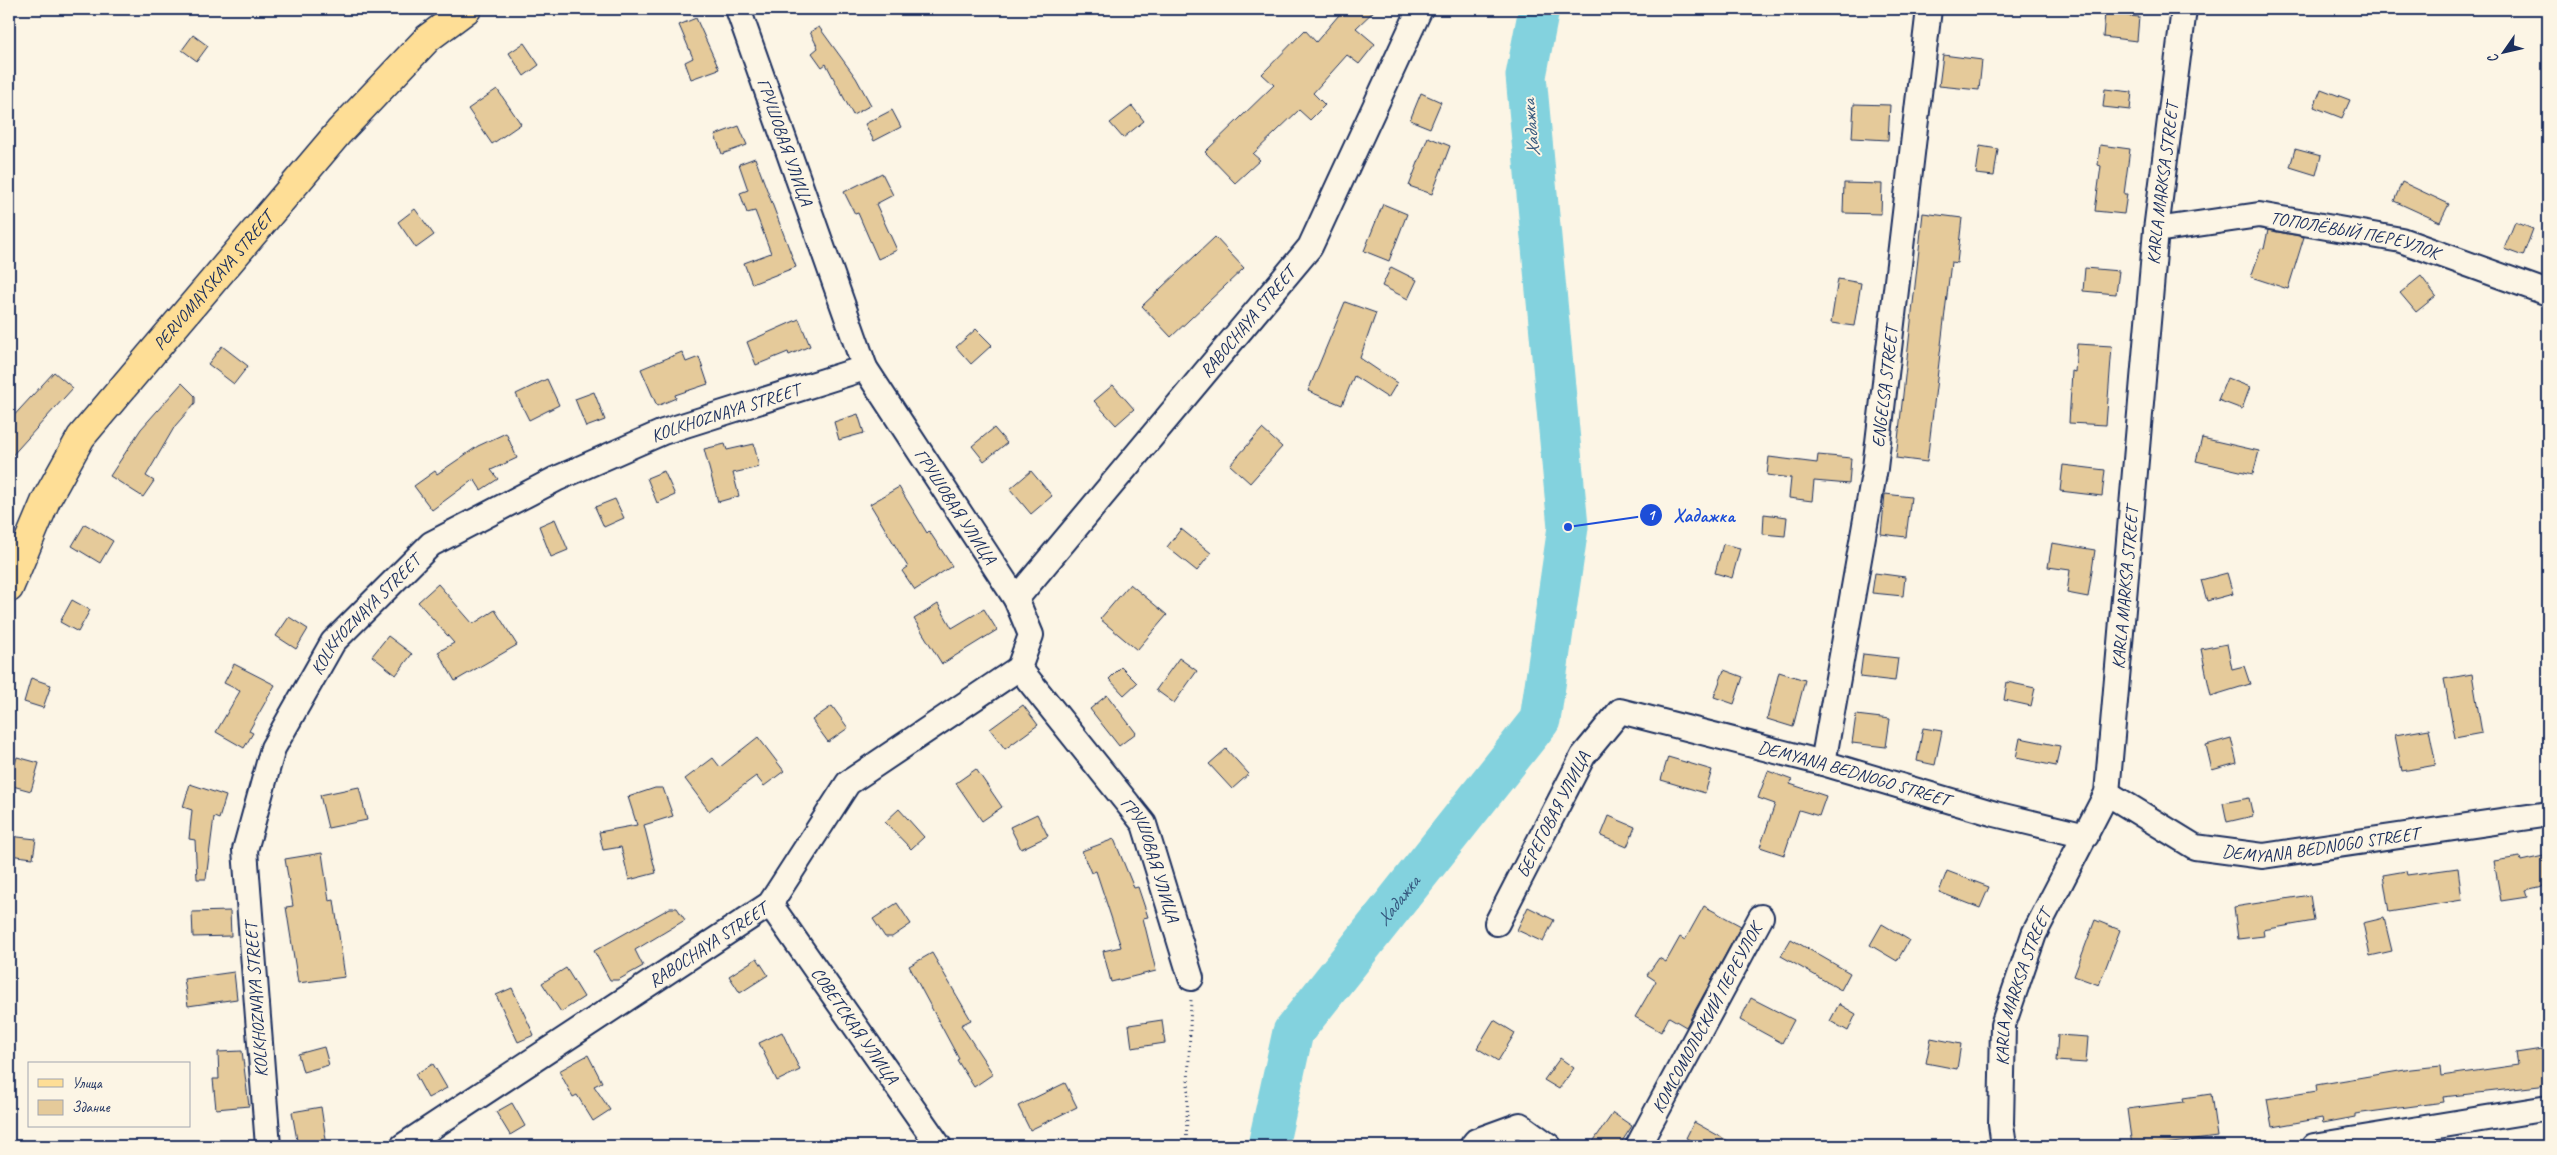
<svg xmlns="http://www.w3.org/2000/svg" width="2557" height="1155" font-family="Caveat,sans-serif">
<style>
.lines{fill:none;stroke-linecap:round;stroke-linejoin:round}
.river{stroke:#83d2de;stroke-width:41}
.building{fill:#e5ca9a;stroke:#1b2f5e}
.minor-casing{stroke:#1b2f5e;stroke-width:28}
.primary-casing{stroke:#1b2f5e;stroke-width:31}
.path{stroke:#1b2f5e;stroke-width:3;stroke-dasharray:1 4;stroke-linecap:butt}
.minor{stroke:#fcf5e5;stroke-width:24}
.primary{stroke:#fede96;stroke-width:28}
.labels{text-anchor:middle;stroke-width:4;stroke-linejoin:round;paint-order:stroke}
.street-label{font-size:18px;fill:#1b2f5e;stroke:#fcf5e5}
.water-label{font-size:19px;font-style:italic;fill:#35587e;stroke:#fcf5e5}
.leader{fill:none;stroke:#1d4ed8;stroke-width:2}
.callout-dot{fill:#1d4ed8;stroke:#fcf5e5;stroke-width:2}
.mark-label{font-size:15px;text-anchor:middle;font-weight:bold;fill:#fff}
.callout-label{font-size:19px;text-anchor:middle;font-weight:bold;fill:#1d4ed8;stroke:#fcf5e5;stroke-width:4;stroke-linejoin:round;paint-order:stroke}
</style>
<rect width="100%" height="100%" fill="#fcf5e5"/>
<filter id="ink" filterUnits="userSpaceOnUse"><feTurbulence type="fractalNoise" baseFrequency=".02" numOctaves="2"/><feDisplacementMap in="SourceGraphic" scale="10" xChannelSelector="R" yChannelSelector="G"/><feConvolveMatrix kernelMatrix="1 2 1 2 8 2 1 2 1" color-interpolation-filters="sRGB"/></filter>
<g filter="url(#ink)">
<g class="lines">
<!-- river -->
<path class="river" id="s1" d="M 1268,1146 L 1293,1032 L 1540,720 L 1568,527 L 1526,76 L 1539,9"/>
</g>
<!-- building -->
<g class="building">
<path d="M 1344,9 L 1376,9 L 1356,28 L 1375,44 L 1359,64 L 1347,55 L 1313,93 L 1325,105 L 1310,120 L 1299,110 L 1253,154 L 1260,160 L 1235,183 L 1205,152 L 1274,85 L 1262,74 L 1305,30 L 1316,42 Z"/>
<path d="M 2105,13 L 2139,17 L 2137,41 L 2103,37 Z"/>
<path d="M 696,18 L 719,69 L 691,79 L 685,62 L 693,58 L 679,25 Z"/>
<path d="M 819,27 L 856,78 L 871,105 L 853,115 L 826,64 L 822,67 L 812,53 L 818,48 L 810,32 Z"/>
<path d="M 193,35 L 208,46 L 197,61 L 182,50 Z"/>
<path d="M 524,43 L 539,65 L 524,76 L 509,53 Z"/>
<path d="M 1943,55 L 1982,60 L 1979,90 L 1939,86 Z"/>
<path d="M 497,89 L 521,124 L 492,144 L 468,109 Z"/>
<path d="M 2105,89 L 2132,92 L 2130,110 L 2103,107 Z"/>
<path d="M 2321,89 L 2350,100 L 2342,118 L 2314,107 Z"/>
<path d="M 1421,93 L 1441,102 L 1430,128 L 1410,120 Z"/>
<path d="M 1854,104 L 1890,105 L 1888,140 L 1852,138 Z"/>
<path d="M 1132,106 L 1144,121 L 1123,138 L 1110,123 Z"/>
<path d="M 892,110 L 901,127 L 874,141 L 865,124 Z"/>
<path d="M 739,126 L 747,145 L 722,154 L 715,135 Z"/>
<path d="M 1428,137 L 1450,146 L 1432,194 L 1409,186 Z"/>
<path d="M 2100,145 L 2130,149 L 2124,194 L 2127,194 L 2124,214 L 2095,211 L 2101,166 L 2098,165 Z"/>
<path d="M 1980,146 L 1998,149 L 1994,176 L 1976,174 Z"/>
<path d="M 2295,149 L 2321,156 L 2316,175 L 2290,167 Z"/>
<path d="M 755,158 L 796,267 L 752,284 L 744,263 L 771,253 L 755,211 L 747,213 L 740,193 L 748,190 L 739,164 Z"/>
<path d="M 882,173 L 893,195 L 876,204 L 897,250 L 878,259 L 858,213 L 855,214 L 844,192 Z"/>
<path d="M 2402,182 L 2449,204 L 2440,222 L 2394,201 Z"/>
<path d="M 1844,183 L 1882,184 L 1881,214 L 1843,213 Z"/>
<path d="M 1383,204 L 1407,214 L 1389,261 L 1364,251 Z"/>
<path d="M 415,209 L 434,235 L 416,248 L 398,222 Z"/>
<path d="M 1923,213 L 1962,218 L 1957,263 L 1951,262 L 1927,462 L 1896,458 Z"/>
<path d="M 2515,222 L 2533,229 L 2523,256 L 2504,249 Z"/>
<path d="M 2268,230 L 2304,237 L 2288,289 L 2251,277 L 2261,248 L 2264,249 Z"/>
<path d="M 1215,237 L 1244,268 L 1171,337 L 1142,306 Z"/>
<path d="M 1391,267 L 1417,280 L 1408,299 L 1382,286 Z"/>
<path d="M 2085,268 L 2119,271 L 2116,294 L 2083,291 Z"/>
<path d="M 2421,276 L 2436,296 L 2416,312 L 2400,293 Z"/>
<path d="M 1838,279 L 1861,283 L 1854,326 L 1831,323 Z"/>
<path d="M 1345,302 L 1376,313 L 1360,358 L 1397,383 L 1388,398 L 1354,376 L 1342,405 L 1308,391 Z"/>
<path d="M 799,319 L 810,346 L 789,355 L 788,352 L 756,365 L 747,342 Z"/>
<path d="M 976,329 L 992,345 L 971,364 L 956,347 Z"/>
<path d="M 2077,344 L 2112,346 L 2106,425 L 2069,423 L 2072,371 L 2075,372 Z"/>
<path d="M 222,346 L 248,366 L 234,384 L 208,364 Z"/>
<path d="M 682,352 L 686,362 L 699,357 L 708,384 L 675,395 L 676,398 L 657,406 L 641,369 Z"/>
<path d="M 54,372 L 73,388 L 9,459 L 9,421 Z"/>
<path d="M 2227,378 L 2250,387 L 2242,409 L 2218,400 Z"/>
<path d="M 547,379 L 559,405 L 529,420 L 516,394 Z"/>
<path d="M 182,383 L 195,396 L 195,403 L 175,426 L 146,476 L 154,481 L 143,497 L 110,476 L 141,429 Z"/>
<path d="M 1113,385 L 1134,409 L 1116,425 L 1094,401 Z"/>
<path d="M 594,392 L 605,420 L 586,427 L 575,399 Z"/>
<path d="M 858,414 L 864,433 L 839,440 L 834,422 Z"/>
<path d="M 994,428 L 1007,443 L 984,461 L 972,446 Z"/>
<path d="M 1262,429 L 1282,447 L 1250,483 L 1230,465 Z"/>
<path d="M 506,433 L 517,458 L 491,470 L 498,479 L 481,490 L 474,479 L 432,510 L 414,486 L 435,471 L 437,474 L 478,446 Z"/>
<path d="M 2202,438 L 2259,451 L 2253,474 L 2196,461 Z"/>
<path d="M 725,444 L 727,450 L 754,444 L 759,467 L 733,473 L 739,496 L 718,502 L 704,449 Z"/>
<path d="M 1818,455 L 1851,458 L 1849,484 L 1814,481 L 1812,501 L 1789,498 L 1791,478 L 1767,475 L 1769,457 L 1817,463 Z"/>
<path d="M 2063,465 L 2105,470 L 2102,496 L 2060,491 Z"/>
<path d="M 664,471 L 675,495 L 657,503 L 647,478 Z"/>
<path d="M 1031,471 L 1052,496 L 1031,514 L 1010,489 Z"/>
<path d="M 899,487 L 927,533 L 929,531 L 952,566 L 915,590 L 902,571 L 908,567 L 870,504 Z"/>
<path d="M 1885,494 L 1911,497 L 1906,537 L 1881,534 Z"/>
<path d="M 615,499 L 624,518 L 604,527 L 595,507 Z"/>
<path d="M 1764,514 L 1787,517 L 1785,536 L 1763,534 Z"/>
<path d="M 555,519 L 568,550 L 551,557 L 539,526 Z"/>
<path d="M 85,524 L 113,541 L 100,563 L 72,546 Z"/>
<path d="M 1181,529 L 1211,553 L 1197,571 L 1167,547 Z"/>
<path d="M 2052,543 L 2095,550 L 2088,597 L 2067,593 L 2070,570 L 2048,567 Z"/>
<path d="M 1723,544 L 1740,548 L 1732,578 L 1715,573 Z"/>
<path d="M 1875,573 L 1905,577 L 1903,596 L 1872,593 Z"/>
<path d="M 2227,573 L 2233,594 L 2207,601 L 2201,580 Z"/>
<path d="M 438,584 L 473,624 L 495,610 L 517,645 L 455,681 L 438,652 L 454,643 L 418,602 Z"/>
<path d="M 1130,584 L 1167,615 L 1137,650 L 1100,619 Z"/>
<path d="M 72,600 L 90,610 L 78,632 L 60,622 Z"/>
<path d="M 938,604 L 952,628 L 984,609 L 997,630 L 942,664 L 914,619 Z"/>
<path d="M 289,617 L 308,629 L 296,649 L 276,636 Z"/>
<path d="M 388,636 L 412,654 L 396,675 L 372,656 Z"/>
<path d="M 2227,644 L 2232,669 L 2244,666 L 2250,684 L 2211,696 L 2201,649 Z"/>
<path d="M 1863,654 L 1898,658 L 1895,681 L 1860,677 Z"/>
<path d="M 1179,658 L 1197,671 L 1174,703 L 1156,690 Z"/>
<path d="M 234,664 L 275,685 L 249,731 L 253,733 L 244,748 L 216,732 L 240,691 L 224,683 Z"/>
<path d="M 1121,667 L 1137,683 L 1124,695 L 1109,679 Z"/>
<path d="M 1724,670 L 1743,677 L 1734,704 L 1714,697 Z"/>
<path d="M 1779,672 L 1805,680 L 1793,727 L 1767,719 Z"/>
<path d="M 2472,674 L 2482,733 L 2455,738 L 2444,679 Z"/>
<path d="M 31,678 L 51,685 L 43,708 L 24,702 Z"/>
<path d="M 2007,682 L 2035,688 L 2031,706 L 2004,700 Z"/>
<path d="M 1107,695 L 1136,733 L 1119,746 L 1090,709 Z"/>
<path d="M 1023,705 L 1038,725 L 1005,749 L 990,729 Z"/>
<path d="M 832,706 L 848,728 L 828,742 L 812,720 Z"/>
<path d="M 1856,715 L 1890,719 L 1886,747 L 1852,743 Z"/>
<path d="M 1923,728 L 1942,731 L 1935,765 L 1917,761 Z"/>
<path d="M 2429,729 L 2436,765 L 2402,771 L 2395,735 Z"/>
<path d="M 758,737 L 784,771 L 764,786 L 756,776 L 709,811 L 685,779 L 713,758 L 720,767 Z"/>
<path d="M 2020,738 L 2060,746 L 2056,766 L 2016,758 Z"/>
<path d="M 2231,738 L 2237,763 L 2212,770 L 2206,745 Z"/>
<path d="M 1226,749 L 1249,774 L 1232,789 L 1209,764 Z"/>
<path d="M 17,757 L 39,763 L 31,791 L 9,785 Z"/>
<path d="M 1668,757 L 1712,770 L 1705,793 L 1661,780 Z"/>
<path d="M 976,769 L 1002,807 L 982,821 L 956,783 Z"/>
<path d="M 1768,771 L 1792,780 L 1790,784 L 1826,796 L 1819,816 L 1799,810 L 1784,855 L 1760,847 L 1775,804 L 1758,798 Z"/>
<path d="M 190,784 L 226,796 L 219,819 L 214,817 L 206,879 L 197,879 L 195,840 L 189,839 L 192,810 L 183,807 Z"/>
<path d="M 359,787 L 367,820 L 328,828 L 320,795 Z"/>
<path d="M 655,788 L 663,788 L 673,816 L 644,825 L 656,873 L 629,880 L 621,847 L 603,850 L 599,832 L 637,825 L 628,797 Z"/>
<path d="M 2249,798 L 2253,816 L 2227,822 L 2223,803 Z"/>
<path d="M 899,809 L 924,837 L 911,849 L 885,822 Z"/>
<path d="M 1037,814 L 1048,836 L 1021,849 L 1010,827 Z"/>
<path d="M 1609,816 L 1635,827 L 1627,847 L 1601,836 Z"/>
<path d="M 9,836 L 36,839 L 33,858 L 9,855 Z"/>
<path d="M 1114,839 L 1134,888 L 1138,887 L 1148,917 L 1143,918 L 1156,971 L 1111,982 L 1103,951 L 1121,947 L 1096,871 L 1091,873 L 1082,851 Z"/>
<path d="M 322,853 L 329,901 L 334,900 L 345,977 L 298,983 L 286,907 L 293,906 L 285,859 Z"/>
<path d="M 2548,855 L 2548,885 L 2525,890 L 2527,897 L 2501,901 L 2494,861 L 2520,857 L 2521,861 Z"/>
<path d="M 2458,868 L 2462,900 L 2389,912 L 2383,875 L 2406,871 L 2407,875 Z"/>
<path d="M 1947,871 L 1989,887 L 1980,908 L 1939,892 Z"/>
<path d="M 2310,895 L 2314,921 L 2263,930 L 2264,936 L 2238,939 L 2234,907 Z"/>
<path d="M 897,903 L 911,924 L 892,937 L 885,937 L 873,919 Z"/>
<path d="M 1704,906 L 1741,926 L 1686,1027 L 1669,1017 L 1661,1032 L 1635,1017 L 1656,981 L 1647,975 L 1659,958 L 1666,962 L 1680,937 L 1685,940 Z"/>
<path d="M 1528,907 L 1554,920 L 1543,942 L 1517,930 Z"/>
<path d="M 670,908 L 677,908 L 685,920 L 635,950 L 643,966 L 618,980 L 610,980 L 594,951 Z"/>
<path d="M 230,911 L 231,936 L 193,937 L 192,912 Z"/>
<path d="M 2384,918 L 2392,951 L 2370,956 L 2363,923 Z"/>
<path d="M 2095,920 L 2120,930 L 2099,985 L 2074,976 Z"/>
<path d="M 1882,924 L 1909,940 L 1897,961 L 1870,945 Z"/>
<path d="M 1791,939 L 1850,973 L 1841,990 L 1781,956 Z"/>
<path d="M 932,953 L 971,1020 L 961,1025 L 993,1074 L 974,1087 L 957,1060 L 959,1059 L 909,966 Z"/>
<path d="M 757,958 L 768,975 L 740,993 L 729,976 Z"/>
<path d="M 566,968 L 584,997 L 561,1012 L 542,983 Z"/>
<path d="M 234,972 L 237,999 L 188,1006 L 184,979 Z"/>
<path d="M 512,988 L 534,1035 L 518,1042 L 496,995 Z"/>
<path d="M 1751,998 L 1794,1020 L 1782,1043 L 1740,1020 Z"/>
<path d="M 1839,1004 L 1856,1014 L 1848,1031 L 1830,1021 Z"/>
<path d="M 1162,1020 L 1165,1043 L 1132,1048 L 1129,1025 Z"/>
<path d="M 1494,1020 L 1515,1033 L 1498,1061 L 1477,1048 Z"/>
<path d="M 782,1032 L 800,1070 L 777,1081 L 759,1043 Z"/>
<path d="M 2058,1035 L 2088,1037 L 2086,1063 L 2056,1061 Z"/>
<path d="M 1931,1038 L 1961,1044 L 1957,1069 L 1926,1063 Z"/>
<path d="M 324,1047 L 329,1065 L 303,1072 L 298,1054 Z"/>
<path d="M 2542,1049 L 2548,1085 L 2443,1097 L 2444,1102 L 2355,1114 L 2355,1117 L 2323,1123 L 2322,1118 L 2272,1127 L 2267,1099 L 2317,1091 L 2316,1085 L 2411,1069 L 2440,1066 L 2441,1076 L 2518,1065 L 2516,1053 Z"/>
<path d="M 242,1051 L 249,1106 L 216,1109 L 213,1079 L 219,1079 L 218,1052 Z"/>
<path d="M 588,1055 L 602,1082 L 594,1086 L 610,1110 L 593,1121 L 577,1095 L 573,1097 L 559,1071 Z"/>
<path d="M 1560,1058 L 1574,1068 L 1559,1089 L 1544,1080 Z"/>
<path d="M 433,1064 L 447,1088 L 428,1098 L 415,1074 Z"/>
<path d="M 1065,1083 L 1077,1107 L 1030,1130 L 1018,1106 Z"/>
<path d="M 2211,1094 L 2217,1137 L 2150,1146 L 2132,1146 L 2127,1109 L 2184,1102 L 2183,1098 Z"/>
<path d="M 512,1103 L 525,1126 L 510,1135 L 496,1112 Z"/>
<path d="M 321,1107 L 327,1146 L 298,1146 L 292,1112 Z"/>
<path d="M 1613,1113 L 1632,1126 L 1619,1146 L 1590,1146 Z"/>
<path d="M 1694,1122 L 1737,1146 L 1701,1146 L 1686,1138 Z"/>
</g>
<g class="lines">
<defs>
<g id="minor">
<path id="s2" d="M 738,9 L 865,368 L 1016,599 L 1031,635 L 1019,668 L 1144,824 L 1191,978"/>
<path id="s3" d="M 2156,230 L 2259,215 L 2401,240 L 2548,293"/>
<path id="s4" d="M 1016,599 L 1310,247 L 1420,9"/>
<path id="s5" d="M 1823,763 L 1875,468 L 1929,9"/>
<path id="s6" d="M 2107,793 L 2195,847 L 2263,856 L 2548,814"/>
<path id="s7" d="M 770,904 L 939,1146"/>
<path id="s8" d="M 1497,923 L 1583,756 L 1620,711 L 1823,763 L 1995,814 L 2086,836"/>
<path id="s9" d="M 268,1146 L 245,850 L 273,748 L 333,642 L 431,544 L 556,479 L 663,432 L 865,368"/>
<path id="s10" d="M 403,1146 L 770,904 L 848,783 L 1019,668"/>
<path d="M 1472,1146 L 1476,1141 L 1520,1125 L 1549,1146"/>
<path id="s11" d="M 1638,1146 L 1761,917"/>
<path id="s12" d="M 2004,1146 L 2001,1124 L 2003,1025 L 2034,934 L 2107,793 L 2156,230 L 2184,9"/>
<path d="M 2314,1146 L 2548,1108"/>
</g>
<g id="primary">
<path id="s13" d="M 9,588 L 46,500 L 81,437 L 339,132 L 428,38 L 467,9"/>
</g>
</defs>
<!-- minor casing -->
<use href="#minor" class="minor-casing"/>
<!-- primary casing -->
<use href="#primary" class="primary-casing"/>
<!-- path -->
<path class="path" d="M 1186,1146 L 1191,999"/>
<!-- minor -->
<use href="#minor" class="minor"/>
<!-- primary -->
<use href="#primary" class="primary"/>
</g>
</g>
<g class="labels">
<!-- street labels -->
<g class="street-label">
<text dy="6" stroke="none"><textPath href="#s2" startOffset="141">ГРУШОВАЯ УЛИЦА</textPath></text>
<text dy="6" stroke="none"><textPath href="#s12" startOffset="988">KARLA MARKSA STREET</textPath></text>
<text dy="6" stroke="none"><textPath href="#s3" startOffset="202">ТОПОЛЁВЫЙ ПЕРЕУЛОК</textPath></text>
<text dy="6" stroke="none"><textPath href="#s13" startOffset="372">PERVOMAYSKAYA STREET</textPath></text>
<text dy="6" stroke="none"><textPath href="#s4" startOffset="361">RABOCHAYA STREET</textPath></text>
<text dy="6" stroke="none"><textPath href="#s5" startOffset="381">ENGELSA STREET</textPath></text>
<text dy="6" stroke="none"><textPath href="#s9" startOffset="986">KOLKHOZNAYA STREET</textPath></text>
<text dy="6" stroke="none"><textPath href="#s2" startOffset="546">ГРУШОВАЯ УЛИЦА</textPath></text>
<text dy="6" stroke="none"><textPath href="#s12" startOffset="582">KARLA MARKSA STREET</textPath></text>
<text dy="6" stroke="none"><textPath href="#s9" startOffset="566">KOLKHOZNAYA STREET</textPath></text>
<text dy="6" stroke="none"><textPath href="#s8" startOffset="488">DEMYANA BEDNOGO STREET</textPath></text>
<text dy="6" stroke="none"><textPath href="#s8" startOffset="122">БЕРЕГОВАЯ УЛИЦА</textPath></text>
<text dy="6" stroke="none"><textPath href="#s6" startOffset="230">DEMYANA BEDNOGO STREET</textPath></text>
<text dy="6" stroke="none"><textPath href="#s2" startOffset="966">ГРУШОВАЯ УЛИЦА</textPath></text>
<text dy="6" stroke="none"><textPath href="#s10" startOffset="365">RABOCHAYA STREET</textPath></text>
<text dy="6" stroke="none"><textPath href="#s12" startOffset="162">KARLA MARKSA STREET</textPath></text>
<text transform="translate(256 1000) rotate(-94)" y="6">KOLKHOZNAYA STREET</text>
<text dy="6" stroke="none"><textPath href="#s11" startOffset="145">КОМСОМОЛЬСКИЙ ПЕРЕУЛОК</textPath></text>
<text dy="6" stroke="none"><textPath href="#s7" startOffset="148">СОВЕТСКАЯ УЛИЦА</textPath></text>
</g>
<!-- water labels -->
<g class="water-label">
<text transform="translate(1530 128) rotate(-95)" y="7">Хадажка</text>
<text dy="7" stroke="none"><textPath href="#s1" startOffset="285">Хадажка</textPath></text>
</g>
</g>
<!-- callouts -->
<path class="leader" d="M1568 527L1651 515"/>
<g class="callout-dot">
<circle cx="1568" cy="527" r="5"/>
<circle cx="1651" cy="515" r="12"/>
</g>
<g class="mark-label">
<text x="1651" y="520">1</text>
</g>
<g class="callout-label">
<text x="1704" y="522">Хадажка</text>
</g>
<!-- margin -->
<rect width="2557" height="1155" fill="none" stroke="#fcf5e5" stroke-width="30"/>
<rect x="15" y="15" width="2527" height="1125" fill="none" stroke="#1b2f5e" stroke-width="2" filter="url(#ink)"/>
<!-- legend -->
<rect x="28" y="1062" width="162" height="65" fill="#fcf5e5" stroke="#a2a6af"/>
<rect x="38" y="1079" width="25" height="8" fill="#fede96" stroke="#a2a6af"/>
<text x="72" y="1088" font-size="15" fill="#1b2f5e">Улица</text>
<rect x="38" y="1100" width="25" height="15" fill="#e5ca9a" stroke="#a2a6af"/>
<text x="72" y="1112" font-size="15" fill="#1b2f5e">Здание</text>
<!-- north arrow -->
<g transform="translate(2504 52) rotate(236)" stroke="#fcf5e5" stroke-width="4" paint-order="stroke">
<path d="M0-4L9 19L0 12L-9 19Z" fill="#1b2f5e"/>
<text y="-8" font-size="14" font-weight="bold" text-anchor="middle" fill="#1b2f5e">С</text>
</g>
</svg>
